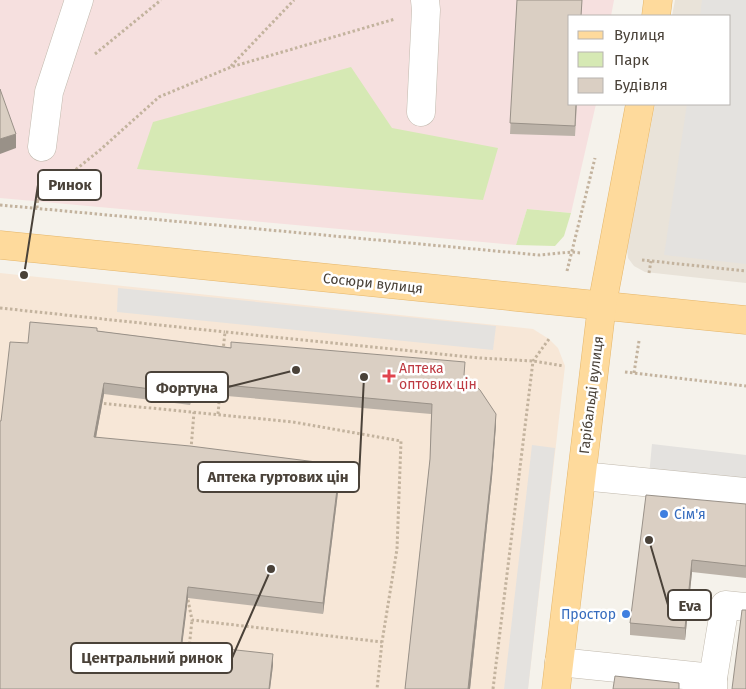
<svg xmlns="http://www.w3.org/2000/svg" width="746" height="689" font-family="'Fira Sans',sans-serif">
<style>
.residential{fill:#e9e3d9}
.commercial{fill:#f7e7d7}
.medical{fill:#f6e0df}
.green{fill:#d6e9b4}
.parking{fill:#e4e2df}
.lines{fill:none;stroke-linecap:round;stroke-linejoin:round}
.minor-casing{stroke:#c1b9ad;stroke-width:29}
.major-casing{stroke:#e5b66a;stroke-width:29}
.path{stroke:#c3b39e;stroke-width:3;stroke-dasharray:2.5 2.5;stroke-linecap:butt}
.minor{stroke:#fff;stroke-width:28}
.major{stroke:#feda9c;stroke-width:28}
.wall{fill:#bbb2a8}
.shaded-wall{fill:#999188}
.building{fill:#dacfc3;stroke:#999188}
.health-dot{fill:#e0444e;stroke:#fff;stroke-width:2}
.shop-dot{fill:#3f7fe0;stroke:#fff;stroke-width:2}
.labels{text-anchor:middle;stroke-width:5;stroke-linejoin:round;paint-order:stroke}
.street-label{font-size:14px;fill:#4a4239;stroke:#fff}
.health-label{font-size:14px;fill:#be3a42;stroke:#fff;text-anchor:start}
.shop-label{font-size:14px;fill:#366cbe;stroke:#fff;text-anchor:start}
.leader{fill:none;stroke:#4a4239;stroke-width:2}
.callout-dot{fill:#4a4239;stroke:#fff;stroke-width:2}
.callout{fill:#fff;stroke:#4a4239;stroke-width:2}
.callout-label{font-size:15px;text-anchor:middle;font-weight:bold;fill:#4a4239}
</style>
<rect width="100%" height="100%" fill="#f5f2eb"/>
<!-- residential -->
<path class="residential" d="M 675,0 L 746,0 L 746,283 L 645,272 L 634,266 L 628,258 L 627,249 L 655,104 L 730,104 L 730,16 L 672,16 Z"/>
<!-- commercial -->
<path class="commercial" d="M 0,273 L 533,329 L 549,339 L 558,348 L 565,366 L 528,689 L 0,689 Z"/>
<!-- medical -->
<path class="medical" d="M 0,0 L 614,0 L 611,16 L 570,16 L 570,104 L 596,104 L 571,213 L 527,209 L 516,245 L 0,198 Z"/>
<!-- green -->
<g class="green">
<path d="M 351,67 L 392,128 L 498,148 L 483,200 L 137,169 L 153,122 Z"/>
<path d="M 527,209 L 571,213 L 564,236 L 555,246 L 516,245 Z"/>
</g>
<!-- parking -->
<g class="parking">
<path d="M 702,0 L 746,0 L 746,264 L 664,255 L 687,104 L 730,104 L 730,16 L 700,16 Z"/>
<path d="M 118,288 L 496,326 L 493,350 L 117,312 Z"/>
<path d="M 652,444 L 746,455 L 746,515 L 646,507 Z"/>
<path d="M 532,445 L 555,448 L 528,689 L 504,689 Z"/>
</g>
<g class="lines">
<defs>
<g id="minor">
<path d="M 421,112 L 426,10 L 425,0"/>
<path d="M 42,147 L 49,92 L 79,0"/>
<path d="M 582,476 L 746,492"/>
<path d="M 559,662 L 713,678 L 713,689"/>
<path d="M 713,678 L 725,605 L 746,607"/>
</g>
<g id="major">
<path d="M 656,16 L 658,0"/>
<path d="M 0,245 L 746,320"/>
<path d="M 556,689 L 602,305 L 640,104"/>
</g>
</defs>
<!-- minor casing -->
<use href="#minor" class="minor-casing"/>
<!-- major casing -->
<use href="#major" class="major-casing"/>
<!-- path -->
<g class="path">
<path d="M 95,54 L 161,0"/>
<path d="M 231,66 L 294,0"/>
<path d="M 37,201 L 100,150 L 159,97 L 231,67 L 395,19"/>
<path d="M 0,205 L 539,255 L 572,252 L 581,253"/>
<path d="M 37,208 L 39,178"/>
<path d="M 642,260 L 746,271"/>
<path d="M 567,271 L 595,158"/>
<path d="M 649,273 L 651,261"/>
<path d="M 0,308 L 225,332"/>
<path d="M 223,351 L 225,332 L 480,358 L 533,361 L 564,366"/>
<path d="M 625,372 L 746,386"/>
<path d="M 634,373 L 639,341"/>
<path d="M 99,403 L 293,422 L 401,441 L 397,549 L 382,642 L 377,689"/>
<path d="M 218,414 L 220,392"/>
<path d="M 191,449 L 194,412"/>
<path d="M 187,595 L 192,620 L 382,642"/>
<path d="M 189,649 L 192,620"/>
<path d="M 493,689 L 533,361 L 549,339"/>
</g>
<!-- minor -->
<use href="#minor" class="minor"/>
<!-- major -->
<use href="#major" class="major"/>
</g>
<!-- wall -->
<g class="wall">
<path d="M 517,0 L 582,0 L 581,16 L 570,104 L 577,104 L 575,136 L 510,134 Z"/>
<path d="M 97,331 L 465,376 L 496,425 L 492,477 L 470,689 L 405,689 L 430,459 L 431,414 L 192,393 L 190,405 L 104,394 L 96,437 L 340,476 L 323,614 L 188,598 L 182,644 L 273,665 L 270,689 L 0,689 L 1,421 L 28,343 Z"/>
<path d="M 746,504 L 746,591 L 746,578 L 692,572 L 685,640 L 630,635 L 630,623 Z"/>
</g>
<!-- shaded-wall -->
<g class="shaded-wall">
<path d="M 16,134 L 16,148 L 0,154 L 0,139 Z"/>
<path d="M 192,382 L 192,393 L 190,405 L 190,394 Z"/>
<path d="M 104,383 L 104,394 L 94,448 L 94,437 Z"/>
<path d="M 496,414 L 496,425 L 492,477 L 470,689 L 468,689 Z"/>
<path d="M 340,465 L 340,476 L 323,614 L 323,603 Z"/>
<path d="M 692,560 L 692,572 L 685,640 L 685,628 Z"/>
<path d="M 188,587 L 188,598 L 181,655 L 181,644 Z"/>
<path d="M 273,654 L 273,665 L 270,689 L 269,689 Z"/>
</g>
<!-- building -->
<g class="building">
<path d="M 517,0 L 582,0 L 581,16 L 570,16 L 570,104 L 576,104 L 575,126 L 510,123 Z"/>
<path d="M 0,89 L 16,134 L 0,139 Z"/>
<path d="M 30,322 L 97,328 L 97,331 L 231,348 L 231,342 L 465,362 L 464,375 L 480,390 L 496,414 L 492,466 L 468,689 L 405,689 L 430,459 L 432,404 L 192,382 L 190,394 L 104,383 L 94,437 L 190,446 L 340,465 L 323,603 L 188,587 L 181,644 L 273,654 L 269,689 L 0,689 L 0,421 L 1,421 L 10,342 L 28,343 Z"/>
<path d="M 646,495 L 746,504 L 746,566 L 692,560 L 685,628 L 630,623 Z"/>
<path d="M 742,610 L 746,610 L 746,689 L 732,689 Z"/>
<path d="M 615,676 L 679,683 L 679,689 L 613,689 Z"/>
</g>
<!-- markers -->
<path class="health-dot" d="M386.5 368.5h5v5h5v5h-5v5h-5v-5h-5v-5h5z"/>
<g class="shop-dot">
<circle cx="664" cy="514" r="5"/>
<circle cx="626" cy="614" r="5"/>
</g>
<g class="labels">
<!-- street labels -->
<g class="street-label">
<text transform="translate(373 283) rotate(6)" y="5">Сосюри вулиця</text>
<text transform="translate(591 395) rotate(-83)" y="5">Гарібальді вулиця</text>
</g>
<!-- health labels -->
<g class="health-label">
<text x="399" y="373">Аптека<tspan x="399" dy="16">оптових цін</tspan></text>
</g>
<!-- shop labels -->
<g class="shop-label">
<text x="674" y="519">Сім'я</text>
<text x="616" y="619" text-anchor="end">Простор</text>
</g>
</g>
<!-- callouts -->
<path class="leader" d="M24 275L38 185M296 370L228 387M364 377L359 477M649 540L668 605M271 569L232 658"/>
<g class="callout-dot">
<circle cx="24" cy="275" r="5"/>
<circle cx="296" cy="370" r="5"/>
<circle cx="364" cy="377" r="5"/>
<circle cx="649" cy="540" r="5"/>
<circle cx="271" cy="569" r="5"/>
</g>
<g class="callout">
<rect x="38" y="170" width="63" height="30" rx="5"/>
<rect x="146" y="372" width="82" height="30" rx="5"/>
<rect x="198" y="462" width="161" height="30" rx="5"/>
<rect x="668" y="590" width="43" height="30" rx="5"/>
<rect x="71" y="643" width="161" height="30" rx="5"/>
</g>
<g class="callout-label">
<text x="70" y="190">Ринок</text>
<text x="187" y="393">Фортуна</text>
<text x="278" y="482">Аптека гуртових цін</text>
<text x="690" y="611">Eva</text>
<text x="152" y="663">Центральний ринок</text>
</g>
<!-- legend -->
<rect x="568" y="15" width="162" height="90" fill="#ffffff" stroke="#b7b3b0"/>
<rect x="578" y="31" width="25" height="8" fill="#feda9c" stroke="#b7b3b0"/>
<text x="614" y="40" font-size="15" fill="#4a4239">Вулиця</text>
<rect x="578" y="52" width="25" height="15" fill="#d6e9b4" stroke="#b7b3b0"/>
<text x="614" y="65" font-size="15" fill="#4a4239">Парк</text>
<rect x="578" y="78" width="25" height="15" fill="#dacfc3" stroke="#b7b3b0"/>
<text x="614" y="90" font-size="15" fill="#4a4239">Будівля</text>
</svg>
